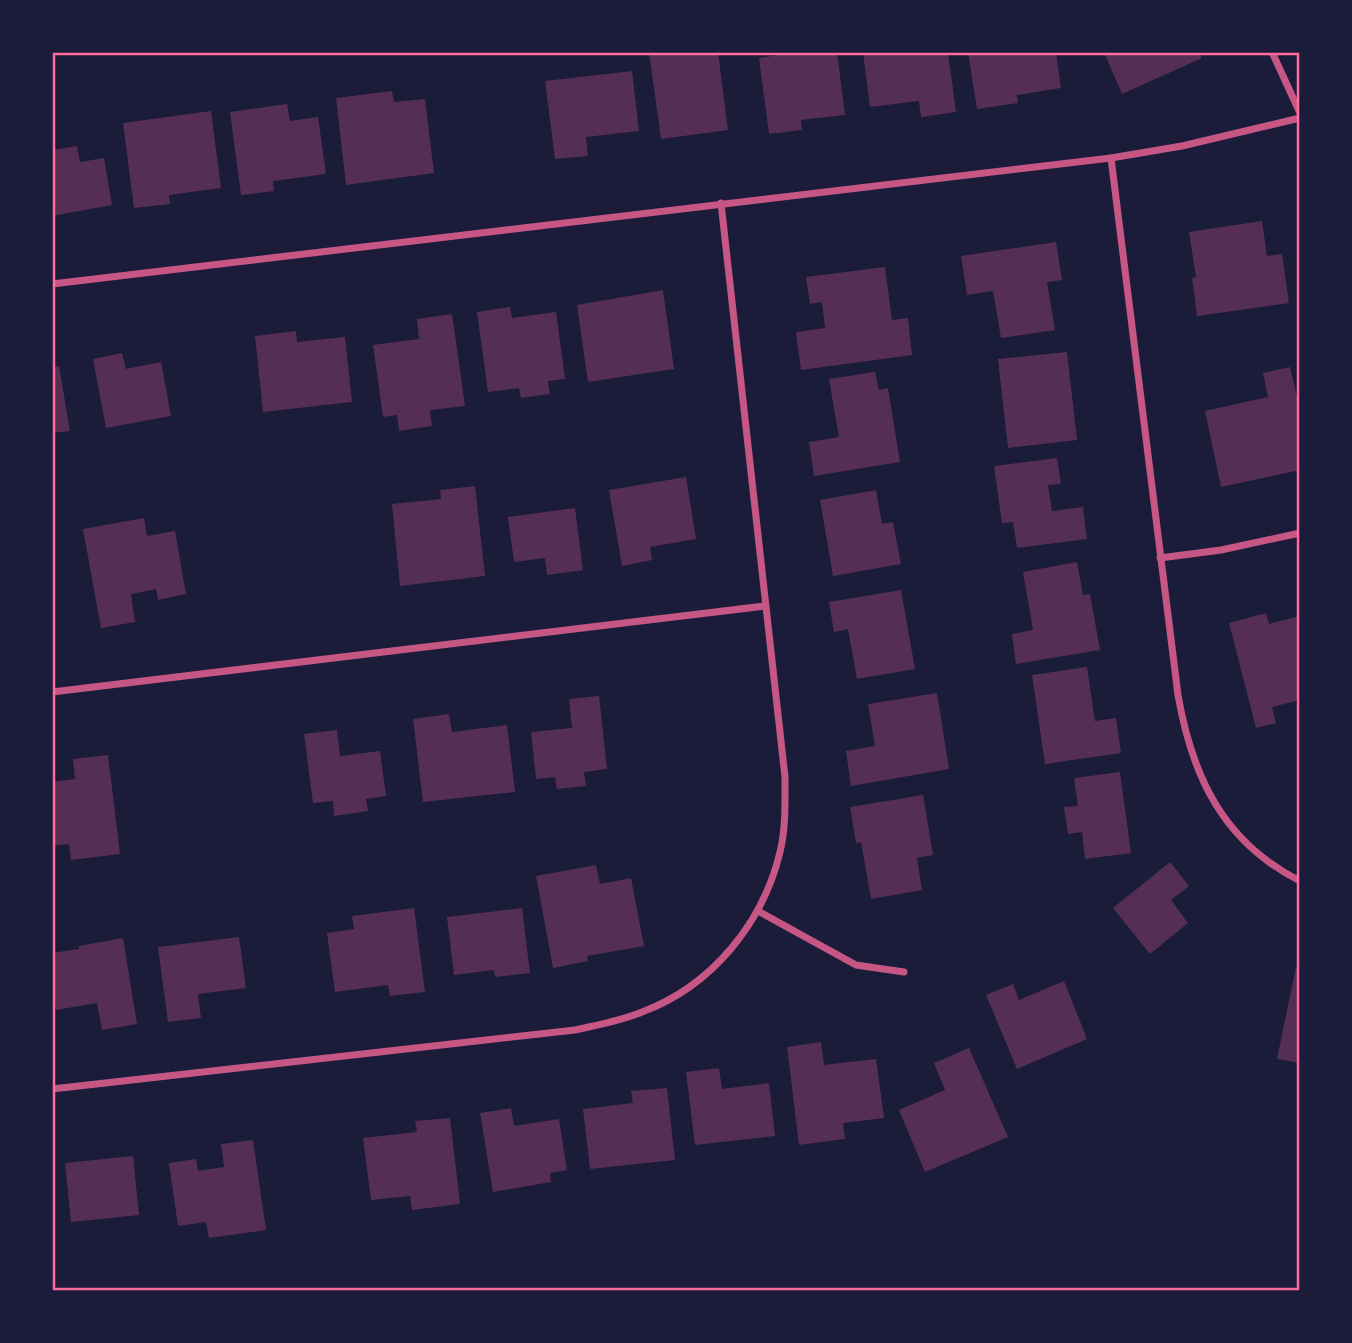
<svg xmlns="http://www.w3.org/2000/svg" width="1352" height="1343" font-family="Cabin,sans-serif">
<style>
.building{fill:#542f53}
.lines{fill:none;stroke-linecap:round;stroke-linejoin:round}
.minor{stroke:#c65784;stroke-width:7}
.neatline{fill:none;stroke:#ff6b9d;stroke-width:2.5}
</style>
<rect width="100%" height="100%" fill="#1b1b3a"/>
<!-- building -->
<g class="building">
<path d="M 649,52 L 718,52 L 728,130 L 661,139 Z"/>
<path d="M 799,52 L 837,52 L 845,115 L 801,120 L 802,130 L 769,134 L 759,58 Z"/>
<path d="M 863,52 L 948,52 L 956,112 L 921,117 L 919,101 L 870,107 Z"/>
<path d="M 968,52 L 1056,52 L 1061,88 L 1017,95 L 1018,103 L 977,109 Z"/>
<path d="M 1104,52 L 1199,52 L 1202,58 L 1122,94 Z"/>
<path d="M 632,71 L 639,131 L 586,137 L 588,156 L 555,159 L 545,81 Z"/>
<path d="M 392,91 L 394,102 L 425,99 L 434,173 L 346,185 L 336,98 Z"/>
<path d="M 287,104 L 290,121 L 318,117 L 326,174 L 273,181 L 274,191 L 241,195 L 230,112 Z"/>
<path d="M 211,111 L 221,188 L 169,195 L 170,204 L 134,208 L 123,123 Z"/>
<path d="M 77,146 L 80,162 L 104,158 L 112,205 L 52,216 L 52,150 Z"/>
<path d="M 1262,221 L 1267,256 L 1282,254 L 1289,303 L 1197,316 L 1192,278 L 1196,277 L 1189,232 Z"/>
<path d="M 1056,242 L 1062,280 L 1047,282 L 1055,330 L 1001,338 L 993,291 L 967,295 L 961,256 Z"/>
<path d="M 885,267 L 892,320 L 908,318 L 912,355 L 801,370 L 796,332 L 825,328 L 822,302 L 810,304 L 806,277 Z"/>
<path d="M 663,290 L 674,369 L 588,382 L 577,305 Z"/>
<path d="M 510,307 L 512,318 L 556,312 L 565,379 L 548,381 L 550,394 L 521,398 L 519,388 L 488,392 L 477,312 Z"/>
<path d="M 452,314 L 465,406 L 430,410 L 432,426 L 399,431 L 397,415 L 383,417 L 373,345 L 419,339 L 417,319 Z"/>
<path d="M 296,331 L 297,342 L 345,337 L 352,402 L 263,412 L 255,336 Z"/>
<path d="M 1067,352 L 1077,440 L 1008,448 L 998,359 Z"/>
<path d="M 122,353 L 126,369 L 161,362 L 171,416 L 106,428 L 93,359 Z"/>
<path d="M 59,366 L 70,431 L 52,433 L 52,367 Z"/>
<path d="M 1290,367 L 1300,409 L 1300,470 L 1221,487 L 1205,411 L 1268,397 L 1263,373 Z"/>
<path d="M 875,372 L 879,390 L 888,388 L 900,462 L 814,476 L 809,442 L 839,437 L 829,379 Z"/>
<path d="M 1057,458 L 1061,484 L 1048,485 L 1052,511 L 1083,507 L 1087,539 L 1017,548 L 1013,522 L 1002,523 L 994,466 Z"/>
<path d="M 686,477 L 696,539 L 650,547 L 652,560 L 622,566 L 609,490 Z"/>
<path d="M 475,486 L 485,576 L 400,586 L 392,504 L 441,499 L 440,490 Z"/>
<path d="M 876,490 L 882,524 L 893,522 L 901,564 L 833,576 L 820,500 Z"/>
<path d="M 575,508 L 583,570 L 547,575 L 545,558 L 514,562 L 508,517 Z"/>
<path d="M 144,518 L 147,536 L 175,531 L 186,594 L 158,600 L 156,589 L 131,594 L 135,622 L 101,628 L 83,529 Z"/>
<path d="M 1077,562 L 1083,595 L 1090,594 L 1100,650 L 1016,664 L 1012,634 L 1033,630 L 1023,572 Z"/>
<path d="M 901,590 L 915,669 L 857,679 L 848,629 L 834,632 L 829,602 Z"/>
<path d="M 1266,613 L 1269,624 L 1300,616 L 1300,700 L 1272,707 L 1276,723 L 1256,728 L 1229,623 Z"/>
<path d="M 1087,667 L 1095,721 L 1116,718 L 1121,753 L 1045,764 L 1032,675 Z"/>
<path d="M 937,693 L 949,769 L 851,786 L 846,751 L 875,746 L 868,704 Z"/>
<path d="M 599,696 L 607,769 L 584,772 L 586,786 L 557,789 L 555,777 L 536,779 L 531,732 L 572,728 L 569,699 Z"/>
<path d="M 449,714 L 452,732 L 507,725 L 515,792 L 423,802 L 413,719 Z"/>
<path d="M 337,730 L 340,756 L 380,751 L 386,796 L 366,799 L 368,811 L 334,816 L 333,801 L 313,803 L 304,734 Z"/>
<path d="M 108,755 L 120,854 L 71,860 L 69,844 L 52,846 L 52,782 L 75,779 L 73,759 Z"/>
<path d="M 1120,772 L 1131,853 L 1085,859 L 1082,832 L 1068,834 L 1064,807 L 1078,806 L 1074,778 Z"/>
<path d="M 923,795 L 933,855 L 917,858 L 922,890 L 871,899 L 861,842 L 856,843 L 850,807 Z"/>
<path d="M 1170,862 L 1189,886 L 1171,900 L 1188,923 L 1150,954 L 1113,908 Z"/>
<path d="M 596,865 L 600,884 L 631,878 L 644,946 L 587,956 L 588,961 L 553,968 L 536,876 Z"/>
<path d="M 414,908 L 425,992 L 390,996 L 388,985 L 335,992 L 327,933 L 354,929 L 352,916 Z"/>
<path d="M 522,908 L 530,973 L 495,977 L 494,970 L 454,975 L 447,917 Z"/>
<path d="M 239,937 L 246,988 L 198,994 L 201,1018 L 168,1022 L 158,947 Z"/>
<path d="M 123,938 L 137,1024 L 102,1030 L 97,1003 L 56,1010 L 52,992 L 52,953 L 79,949 L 79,946 Z"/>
<path d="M 1296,967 L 1300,968 L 1300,1063 L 1277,1059 Z"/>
<path d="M 1064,981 L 1087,1039 L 1017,1069 L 986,995 L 1013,984 L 1019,1000 Z"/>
<path d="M 821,1042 L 824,1065 L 876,1059 L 884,1118 L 843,1123 L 845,1139 L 799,1145 L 787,1047 Z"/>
<path d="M 969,1048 L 1008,1137 L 925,1172 L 899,1110 L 945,1090 L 934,1063 Z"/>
<path d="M 719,1068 L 722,1089 L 769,1083 L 775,1136 L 695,1145 L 686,1072 Z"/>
<path d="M 667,1088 L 675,1160 L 590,1169 L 583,1109 L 633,1103 L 631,1091 Z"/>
<path d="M 511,1108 L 514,1126 L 559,1119 L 567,1170 L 550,1173 L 551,1182 L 493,1192 L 480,1113 Z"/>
<path d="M 450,1118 L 460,1204 L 412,1210 L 410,1196 L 371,1200 L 363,1138 L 417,1132 L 415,1121 Z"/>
<path d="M 253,1140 L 266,1230 L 209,1238 L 206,1222 L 178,1226 L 169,1163 L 196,1159 L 198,1171 L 224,1167 L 221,1144 Z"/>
<path d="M 133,1156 L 139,1215 L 71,1222 L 65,1163 Z"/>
</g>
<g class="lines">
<!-- minor -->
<g class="minor">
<path d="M 1272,52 L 1300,113"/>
<path d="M 1111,158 L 1178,695 C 1192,776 1223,842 1300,881"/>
<path d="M 52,284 L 1111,158 L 1182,146 L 1300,118"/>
<path d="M 1160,558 L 1221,550 L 1300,533"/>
<path d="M 52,692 L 765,606"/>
<path d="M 758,911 L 856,965 L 904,972"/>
<path d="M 52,1089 L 575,1030 C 597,1025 621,1021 642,1012 C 712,986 763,923 780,852 C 786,827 785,802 785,777 L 721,203"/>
</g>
</g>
<!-- border -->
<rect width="1352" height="1343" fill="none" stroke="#1b1b3a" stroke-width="108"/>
<rect x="54" y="54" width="1244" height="1235" class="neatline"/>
</svg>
